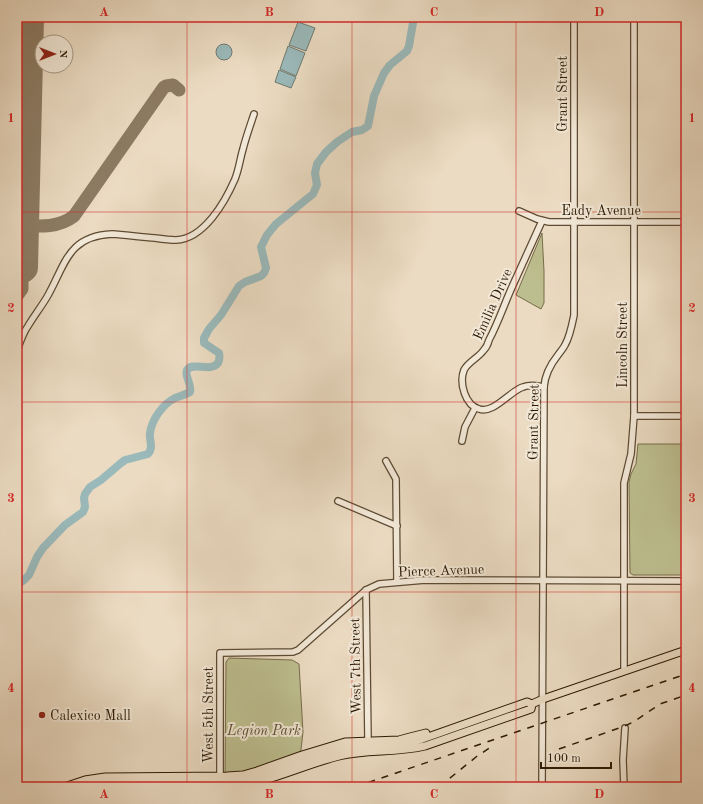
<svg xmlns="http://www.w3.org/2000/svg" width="703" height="804" font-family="'Old Standard TT',serif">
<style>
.green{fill:#bdbe8f;stroke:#766c4a}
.water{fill:#9ab9ba;stroke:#6f7a71}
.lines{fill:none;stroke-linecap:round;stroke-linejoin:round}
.river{stroke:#9ab9ba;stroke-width:8}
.taxiway{stroke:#8c7b63;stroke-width:13}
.runway{stroke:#8c7b63;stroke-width:32}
.minor-casing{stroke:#5d4b34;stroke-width:8}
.major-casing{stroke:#2e1b04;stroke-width:9}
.minor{stroke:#f2e8d7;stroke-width:5.5}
.major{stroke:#ebdbc2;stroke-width:7}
.rail{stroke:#2e1b04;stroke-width:1.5;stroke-dasharray:7 7;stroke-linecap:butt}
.grid{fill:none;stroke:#d62828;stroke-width:1;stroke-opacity:0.55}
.poi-dot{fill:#8f2418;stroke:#f2e8d7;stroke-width:1.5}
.labels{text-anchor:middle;stroke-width:4;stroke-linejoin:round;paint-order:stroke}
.street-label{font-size:14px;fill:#2e1b04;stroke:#f2e8d7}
.poi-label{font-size:14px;fill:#2e1b04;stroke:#f2e8d7;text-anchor:start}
.park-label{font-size:14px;font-style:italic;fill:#594c2e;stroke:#f2e8d7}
.neatline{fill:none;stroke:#d62828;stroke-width:1.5}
.grid-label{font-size:13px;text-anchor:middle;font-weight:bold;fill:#d62828}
</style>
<rect width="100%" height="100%" fill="#ebdbc2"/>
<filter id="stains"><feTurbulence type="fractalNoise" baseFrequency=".005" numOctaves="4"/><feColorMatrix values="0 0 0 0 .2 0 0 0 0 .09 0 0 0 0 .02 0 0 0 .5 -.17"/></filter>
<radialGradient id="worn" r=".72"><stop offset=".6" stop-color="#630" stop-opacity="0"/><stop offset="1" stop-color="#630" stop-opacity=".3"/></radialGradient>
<!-- green -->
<g class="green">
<path d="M 542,233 L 544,271 L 544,303 L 541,309 L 516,295 Z"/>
<path d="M 638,444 L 686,444 L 686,575 L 633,575 L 630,573 L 629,482 L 631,474 L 636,464 Z"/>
<path d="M 229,658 L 292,660 L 299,664 L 303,732 L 300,758 L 256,774 L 225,775 L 226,662 Z"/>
</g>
<!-- water -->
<g class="water">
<path d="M 298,22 L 315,28 L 306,51 L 289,45 Z"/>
<circle cx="224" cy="52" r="8"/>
<path d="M 288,46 L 305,53 L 296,76 L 280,69 Z"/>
<path d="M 279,70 L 296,77 L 291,88 L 275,82 Z"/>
</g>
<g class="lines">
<!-- river -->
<path class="river" d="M 17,585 L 24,580 L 29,575 L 37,557 L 43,548 L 65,525 L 83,512 L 85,507 L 84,498 L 85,494 L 90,487 L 101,480 L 121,463 L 125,460 L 148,454 C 154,447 149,441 150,433 C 152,419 163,404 175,398 C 180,396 185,395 190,392 C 192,383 184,376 187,370 C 193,361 210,373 218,363 C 220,359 220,357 219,353 L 204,343 L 204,338 L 209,329 L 221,315 L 239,286 L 245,282 L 261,276 L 264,273 L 266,268 L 261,247 L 267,235 L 276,224 L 313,194 L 317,185 L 315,173 L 317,164 L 326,152 L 337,142 L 352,132 L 362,130 L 368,126 L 374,96 L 384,73 L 390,65 L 407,51 L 409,46 L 414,17"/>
<!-- taxiway -->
<g class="taxiway">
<path d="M 27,17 L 28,18"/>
<path d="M 17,225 C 37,226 57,229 74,216 L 164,87 L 166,86 L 173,85 L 179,90"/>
<path d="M 17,296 L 22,289 L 22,267"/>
</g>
<!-- runway -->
<path class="runway" d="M 22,267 L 28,17"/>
<defs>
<g id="minor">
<path d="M 519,211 L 537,219 L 549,222 L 686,222"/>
<path d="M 542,221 C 532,243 522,265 512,287 C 504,305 498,323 489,340 C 488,344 486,348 483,351 C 478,358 468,362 464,370 C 459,383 465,405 479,409 C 494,414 510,391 523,387 C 531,384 537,386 544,387"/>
<path d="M 17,351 C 20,342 23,333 28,326 C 34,316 41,307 47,297 C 65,266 67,236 112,234 C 126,235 141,237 155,238 C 162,239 169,240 176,240 C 204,239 225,202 235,179 C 239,169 240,159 243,149 C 246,137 250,126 254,114"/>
<path d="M 634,416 L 686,416"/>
<path d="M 462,441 L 465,427 L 475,408"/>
<path d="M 386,461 L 396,479 L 397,582"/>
<path d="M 338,501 L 397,526"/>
<path d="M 366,590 L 368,741"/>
<path d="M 624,671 L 624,483 L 631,454 L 634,416 L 634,17"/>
<path d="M 220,776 L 220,653 L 293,652 L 298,650 L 366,590 L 379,584 L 425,580 L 686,581"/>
<path d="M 542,787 L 544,387 C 545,374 550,365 558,355 C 560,352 563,349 565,345 C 570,336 572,325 574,315 L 574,17"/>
<path d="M 624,787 L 623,760 L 625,728"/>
</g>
<g id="major">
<path d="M 64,787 L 85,780 L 105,777 L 227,776 L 243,775 L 257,771 L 302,755 L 345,742 L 399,740 L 410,737 L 426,733"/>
<path d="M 79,787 L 101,782 L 117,781 L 223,781 L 242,780 L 255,777 L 340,749 L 411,743 L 527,702 L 532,704 L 543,699 L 686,650"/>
<path d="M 121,787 L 165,787"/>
<path d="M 233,787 C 270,782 303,765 339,756 C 367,749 396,753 425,746 L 531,709 L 532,704"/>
</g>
</defs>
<!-- minor casing -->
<use href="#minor" class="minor-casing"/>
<!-- major casing -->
<use href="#major" class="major-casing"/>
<!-- minor -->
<use href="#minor" class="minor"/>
<!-- major -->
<use href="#major" class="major"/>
<!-- rail -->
<g class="rail">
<path d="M 559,749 L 625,726 L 635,721 L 660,704 L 686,695"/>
<path d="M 355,787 L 686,674"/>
<path d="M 439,787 L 476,757 L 491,747"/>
</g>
</g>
<!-- grid -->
<path class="grid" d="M 187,17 L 187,787M 352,17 L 352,787M 516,17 L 516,787M 17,212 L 686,212M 17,402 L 686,402M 17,592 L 686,592"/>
<!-- markers -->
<circle class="poi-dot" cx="42" cy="715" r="4"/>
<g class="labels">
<!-- street labels -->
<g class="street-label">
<text transform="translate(562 94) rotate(-90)" y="5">Grant Street</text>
<text x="601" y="215">Eady Avenue</text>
<text transform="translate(492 304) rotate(-66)" y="5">Emilia Drive</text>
<text transform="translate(622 345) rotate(-90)" y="5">Lincoln Street</text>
<text transform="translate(533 422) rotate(-89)" y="5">Grant Street</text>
<text transform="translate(441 570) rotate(-2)" y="5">Pierce Avenue</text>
<text transform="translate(355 666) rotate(-91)" y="5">West 7th Street</text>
<text transform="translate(208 715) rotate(-90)" y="5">West 5th Street</text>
</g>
<!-- poi labels -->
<g class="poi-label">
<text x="50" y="720">Calexico Mall</text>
</g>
<!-- park labels -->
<g class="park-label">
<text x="264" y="735">Legion Park</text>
</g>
</g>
<!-- margin -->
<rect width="703" height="804" fill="none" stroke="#ebdbc2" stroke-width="44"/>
<!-- north arrow -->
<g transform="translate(54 54) rotate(90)"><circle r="19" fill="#f2e8d7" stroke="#a49683"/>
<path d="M0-3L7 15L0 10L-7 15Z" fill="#8f2418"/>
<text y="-6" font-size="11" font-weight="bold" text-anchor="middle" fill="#2e1b04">N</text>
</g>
<!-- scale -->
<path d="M541 762v6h70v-6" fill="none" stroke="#2e1b04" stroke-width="2"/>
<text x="547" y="762" font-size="12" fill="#2e1b04" stroke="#f2e8d7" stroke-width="3" paint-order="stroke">100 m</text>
<rect x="22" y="22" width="659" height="760" class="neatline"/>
<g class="grid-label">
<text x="104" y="16">A</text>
<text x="269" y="16">B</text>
<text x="434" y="16">C</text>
<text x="599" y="16">D</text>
<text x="11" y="122">1</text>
<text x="692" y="122">1</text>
<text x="11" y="312">2</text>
<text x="692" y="312">2</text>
<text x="11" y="502">3</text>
<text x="692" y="502">3</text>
<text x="11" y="692">4</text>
<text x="692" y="692">4</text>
<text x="104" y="798">A</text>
<text x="269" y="798">B</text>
<text x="434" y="798">C</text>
<text x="599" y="798">D</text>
</g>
<rect width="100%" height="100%" filter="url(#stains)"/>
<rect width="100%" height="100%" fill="url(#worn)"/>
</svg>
